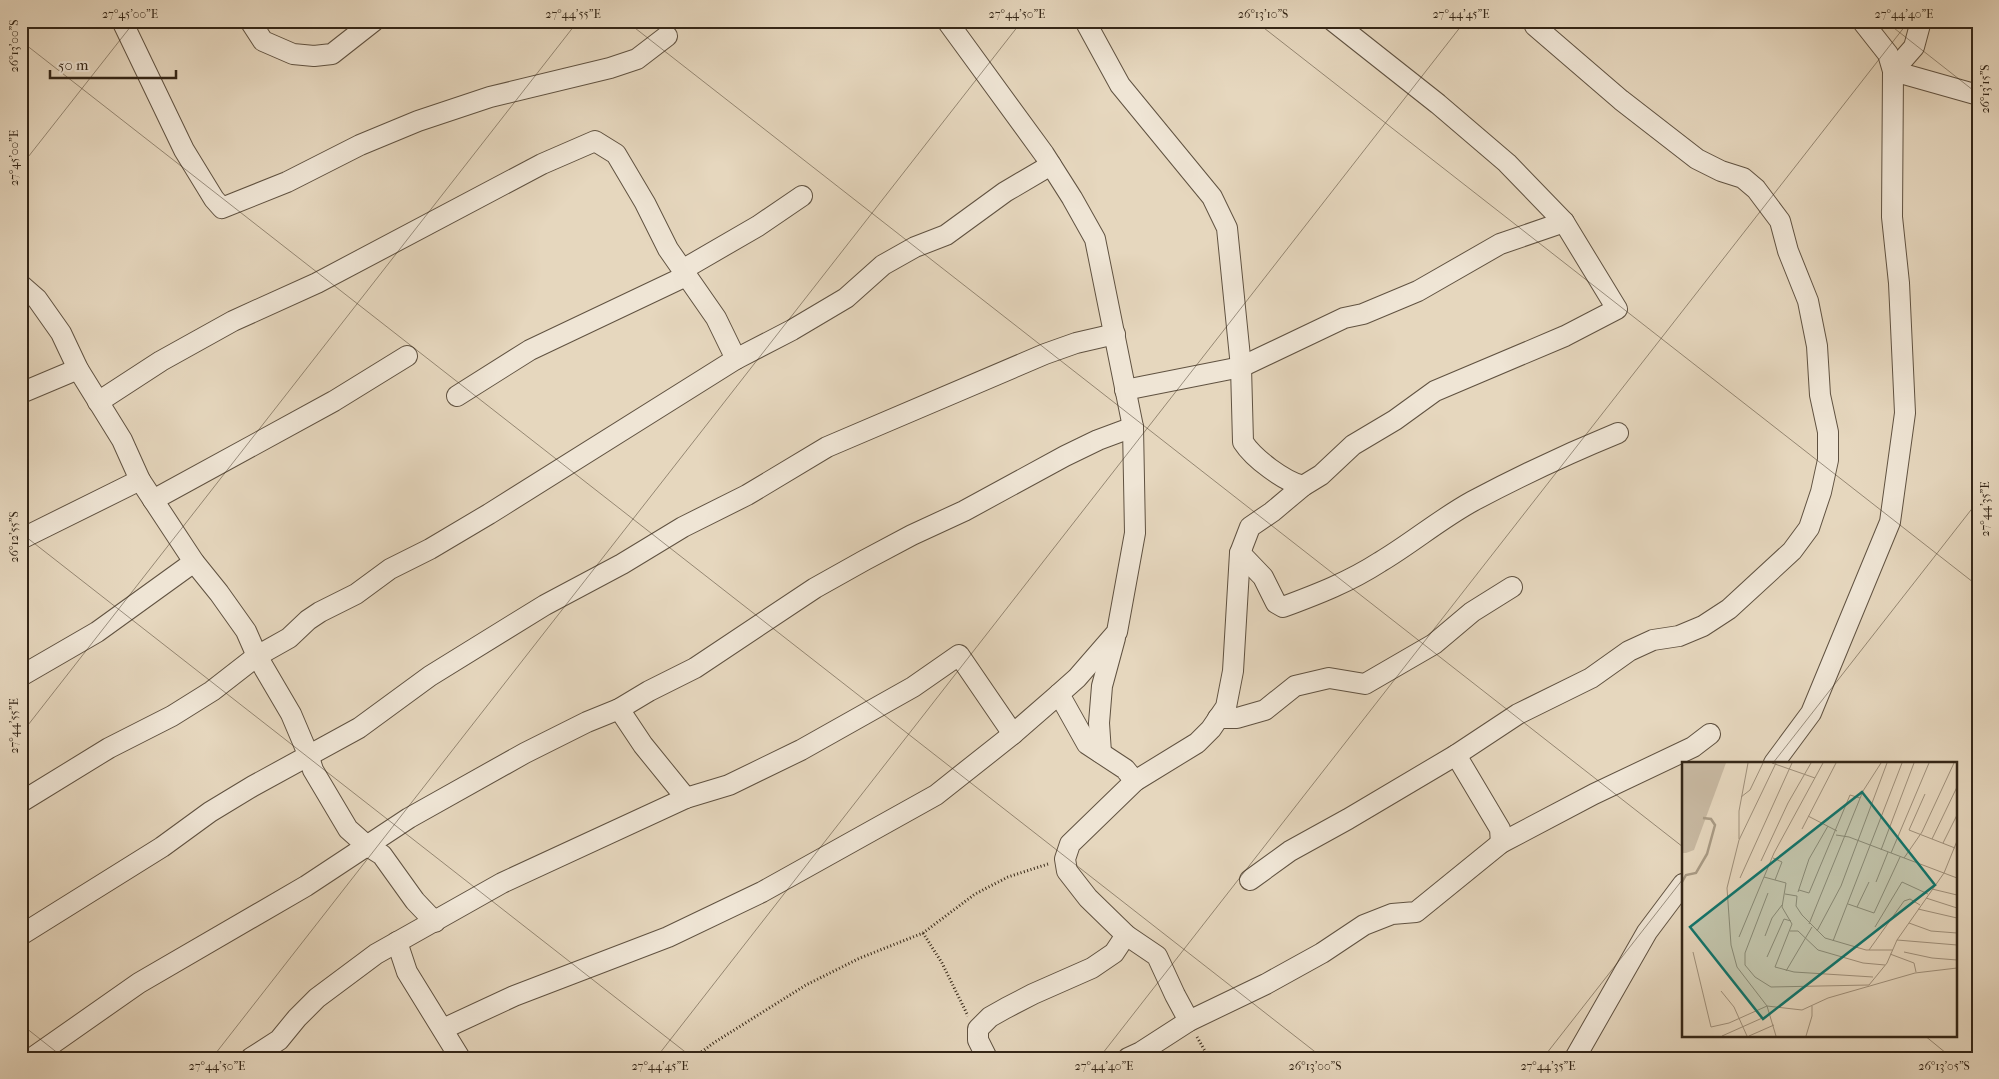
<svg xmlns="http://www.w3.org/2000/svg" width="1999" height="1079" font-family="'IM FELL French Canon',serif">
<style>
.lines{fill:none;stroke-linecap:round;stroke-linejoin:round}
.street-casing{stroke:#605241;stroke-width:22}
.path{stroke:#342617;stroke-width:3;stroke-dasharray:1 2.5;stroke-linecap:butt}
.street{stroke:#efe5d5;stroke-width:20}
.ticks{fill:none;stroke:#342617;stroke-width:1;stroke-opacity:0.45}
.inset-river{fill:none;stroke:#a99b85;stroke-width:2.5}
.inset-road{fill:none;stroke:#9f907b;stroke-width:1}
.view{fill:#0f766e;fill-opacity:0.15;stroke:#0f766e;stroke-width:2.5}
.inset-edge{fill:none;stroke:#342617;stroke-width:2.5}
.neatline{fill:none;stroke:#342617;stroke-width:2}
.ticks-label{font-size:12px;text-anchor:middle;fill:#342617}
</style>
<rect width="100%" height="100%" fill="#e6d7be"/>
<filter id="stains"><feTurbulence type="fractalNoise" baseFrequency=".004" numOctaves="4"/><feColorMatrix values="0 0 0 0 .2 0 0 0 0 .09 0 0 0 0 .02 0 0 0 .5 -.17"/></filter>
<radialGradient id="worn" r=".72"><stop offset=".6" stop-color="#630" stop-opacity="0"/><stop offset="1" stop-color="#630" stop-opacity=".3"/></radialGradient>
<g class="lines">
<defs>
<g id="street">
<path d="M 122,21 L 184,150 L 214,199 L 222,208 L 287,182 L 360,145 L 418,121 L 490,97 L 610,68 L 637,59 L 667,36"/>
<path d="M 250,21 L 263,41 L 293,54 L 314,56 L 332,54 L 374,21"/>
<path d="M 947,21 L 1044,154 L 1072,198 L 1095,239 L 1133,427 L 1135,533 L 1117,632 L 1077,678 L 1059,694 L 1087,744 L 1125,769 L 1135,781"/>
<path d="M 1085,21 L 1120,85 L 1212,197 L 1227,228 L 1241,367 L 1243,442 C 1254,459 1284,481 1303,486"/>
<path d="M 1921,21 L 1914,47 L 1893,71 L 1978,95"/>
<path d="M 682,270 L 758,226 L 802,196"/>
<path d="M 21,285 L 37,299 L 61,333 L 78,369 L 122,440 L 140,480 L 194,562 L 219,593 L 246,631 L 257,656 L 291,714 L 308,754 L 313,770 L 348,829 L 366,845 L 382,855 L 415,901 L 435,922"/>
<path d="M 1125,390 L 1241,367 L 1344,318 L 1363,314 L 1418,291 L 1500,244 L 1564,222"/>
<path d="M 21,393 L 78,369"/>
<path d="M 457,396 L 530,350 L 686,276"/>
<path d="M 98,402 L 161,361 L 233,321 L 317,283 L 542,164 L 595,141 L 616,154 L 645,203 L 668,249 L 716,318 L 736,359"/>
<path d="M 153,500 L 334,401 L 407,356"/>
<path d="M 21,539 L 140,480"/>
<path d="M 1240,553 L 1263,577 L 1276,603 L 1283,607 C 1318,594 1349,582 1380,562 C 1412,543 1440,519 1473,501 C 1520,476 1569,453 1618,433"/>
<path d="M 21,676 L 97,632 L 194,562"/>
<path d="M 619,709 L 643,745 L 686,798"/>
<path d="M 1218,718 L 1237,718 L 1265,710 L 1295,686 L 1329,678 L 1365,684 L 1434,644 L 1472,612 L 1512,587"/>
<path d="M 1101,753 L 1099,723 L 1102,686 L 1115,638"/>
<path d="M 1456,755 L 1500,829 L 1501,843"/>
<path d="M 1774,763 L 1811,713 L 1890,522 L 1905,413 L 1899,283 L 1892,217 L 1893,71 L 1888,54 L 1862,21"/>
<path d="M 21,802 L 109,748 L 172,716 L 212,691 L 257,656 L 289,638 L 308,620 L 320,612 L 356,594 L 390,569 L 430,549 L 489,514 L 736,359 L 792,330 L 846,298 L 883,265 L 915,247 L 946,235 L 1005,192 L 1051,165"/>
<path d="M 1250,880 L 1290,851 L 1348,819 L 1456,755 L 1518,714 L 1591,678 L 1629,651 L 1653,640 L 1679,636 L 1703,626 L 1729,609 L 1792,551 L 1809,528 L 1821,492 L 1828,460 L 1828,432 L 1820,395 L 1817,346 L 1808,301 L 1788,251 L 1780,221 L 1756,189 L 1743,178 L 1721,171 L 1697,159 L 1621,100 L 1535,26 L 1533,21"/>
<path d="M 21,935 L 162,847 L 210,812 L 253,786 L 359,728 L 430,676 L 545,605 L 622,564 L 683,527 L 747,495 L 827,447 L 1045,354 L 1076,343 L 1115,334"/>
<path d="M 397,942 L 407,972 L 460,1058"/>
<path d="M 1189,1021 L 1175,995 L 1157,956 L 1126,935 L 1088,898 L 1067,871 L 1065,859 L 1070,844 L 1135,781 L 1197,743 L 1211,729 L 1226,707 L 1233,671 L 1240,553 L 1250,527 L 1272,512 L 1303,486 L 1321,475 L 1353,445 L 1395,420 L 1435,391 L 1565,336 L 1617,309 L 1564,222 L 1507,163 L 1438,104 L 1333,21"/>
<path d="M 443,1029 L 514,996 L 668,937 L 762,892 L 936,795 L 1013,734 L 1059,694"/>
<path d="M 32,1058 L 139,983 L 306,886 L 409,818 L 525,753 L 587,722 L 619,709 L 649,691 L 695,668 L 815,588 L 865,560 L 912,535 L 964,511 L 1065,456 L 1098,440 L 1133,427"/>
<path d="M 251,1058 L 279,1040 L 297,1018 L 317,998 L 376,954 L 502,883 L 686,798 L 729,785 L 801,750 L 913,687 L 959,655 L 1013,734"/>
<path d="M 987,1058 L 978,1040 L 978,1029 L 990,1017 L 1006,1008 L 1033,994 L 1092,968 L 1114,953 L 1126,935"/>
<path d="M 1128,1058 L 1141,1052 L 1189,1021 L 1266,984 L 1322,953 L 1364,925 L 1392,914 L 1416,912 L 1501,843 L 1594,794 L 1693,747 L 1710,734"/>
<path d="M 1575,1058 L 1647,932 L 1683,884"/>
</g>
</defs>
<!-- street casing -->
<use href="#street" class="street-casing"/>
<!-- path -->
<g class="path">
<path d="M 923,933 L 942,963 L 968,1016"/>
<path d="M 1197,1037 L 1209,1058"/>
<path d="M 693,1058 L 715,1042 L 806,985 L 860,958 L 923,933 L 975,894 L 1008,877 L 1048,864"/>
</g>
<!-- street -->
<use href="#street" class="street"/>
</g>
<!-- ticks -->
<path class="ticks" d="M 626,21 L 1683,847M 1255,21 L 1978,586M 1885,21 L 1978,94M 21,41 L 1323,1058M 21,166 L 135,21M 21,533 L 693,1058M 21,734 L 578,21M 1773,763 L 1978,501M 21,1024 L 64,1058M 1924,1035 L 1952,1058M 212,1058 L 1022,21M 656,1058 L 1465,21M 1099,1058 L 1909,21M 1543,1058 L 1683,879"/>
<!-- overview -->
<g transform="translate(1682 762)">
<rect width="275" height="275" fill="#e6d7be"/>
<path d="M 0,1 L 44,1 L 12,88 L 4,91 L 0,91 Z" fill="#c8b9a2"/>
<path class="inset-river" d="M 0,120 L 4,113 L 14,111 L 25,92 L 33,63 L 29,57 L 21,56"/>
<path class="inset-road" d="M 90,1 L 133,16M 94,1 L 57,78 L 45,126 L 49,183 L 55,205 L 85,244 L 120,248 L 146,236 L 233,211 L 275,206M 243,32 L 227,68 L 273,86M 59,35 L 68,28 L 81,1M 126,54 L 155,69M 120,67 L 154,1M 154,73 L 167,75 L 275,116M 57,77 L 57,49 L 66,1M 250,77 L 275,25M 261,81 L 275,53M 199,88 L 232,1M 209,91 L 247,1M 91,96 L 100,100 L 93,118M 222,96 L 240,70 L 272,1M 79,99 L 106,41 L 129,1M 82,115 L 104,121 L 100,145 L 110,162 L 93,205 L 112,210 L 191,215M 58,116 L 110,1M 194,120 L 206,90M 250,127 L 275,133M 117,128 L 127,131 L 168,33 L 178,36M 116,130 L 127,97 L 146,64M 86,131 L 63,191 L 63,203 L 73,215 L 89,225 L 187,223 L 205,201 L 215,178 L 262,111 L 275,79M 103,132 L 115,134 L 114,144 L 120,153 L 143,176 L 184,188 L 211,188M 244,136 L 275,146M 166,142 L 192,151 L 218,95M 175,145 L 187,120M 236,147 L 275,156M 227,161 L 249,169 L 275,171M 127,162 L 181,29 L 199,1M 193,165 L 220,120 L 246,132M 108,169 L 116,169 L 136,188 L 181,201 L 203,203M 135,169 L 159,124 L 205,1M 83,174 L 90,156 L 100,143M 57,175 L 92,91 L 141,1M 215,178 L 275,183M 151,179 L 220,1M 187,188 L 222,139 L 228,137 L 238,143M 11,190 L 29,265 L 47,261 L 85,244 L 94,274M 222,190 L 250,196 L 275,198M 208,192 L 232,201 L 234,210M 85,195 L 102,157 L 109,159M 104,209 L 130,165M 39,229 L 52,245 L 65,274M 40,274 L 87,253M 67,274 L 92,263M 124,274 L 130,254 L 130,244"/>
<path class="view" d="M 180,30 L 253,123 L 81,257 L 8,165 Z"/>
<rect width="275" height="275" class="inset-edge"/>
</g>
<!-- margin -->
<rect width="1999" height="1079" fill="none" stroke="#e6d7be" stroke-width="55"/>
<!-- scale -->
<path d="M50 70v8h126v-8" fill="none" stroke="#342617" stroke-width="2.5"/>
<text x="58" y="70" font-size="15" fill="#342617" stroke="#efe5d5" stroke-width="4" paint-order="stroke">50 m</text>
<rect x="28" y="28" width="1944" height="1024" class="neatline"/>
<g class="ticks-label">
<text x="130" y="18">27°45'00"E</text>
<text x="573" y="18">27°44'55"E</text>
<text x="1017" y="18">27°44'50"E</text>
<text x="1263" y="18">26°13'10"S</text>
<text x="1461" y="18">27°44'45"E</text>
<text x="1904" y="18">27°44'40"E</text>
<text transform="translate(14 46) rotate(-90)" y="4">26°13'00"S</text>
<text transform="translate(1985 89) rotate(-90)" y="4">26°13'15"S</text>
<text transform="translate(14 158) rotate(-90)" y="4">27°45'00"E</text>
<text transform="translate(1985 509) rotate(-90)" y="4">27°44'35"E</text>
<text transform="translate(14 537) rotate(-90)" y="4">26°12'55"S</text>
<text transform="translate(14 726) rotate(-90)" y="4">27°44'55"E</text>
<text x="217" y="1070">27°44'50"E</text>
<text x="660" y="1070">27°44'45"E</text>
<text x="1104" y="1070">27°44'40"E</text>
<text x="1315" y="1070">26°13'00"S</text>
<text x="1548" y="1070">27°44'35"E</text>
<text x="1944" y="1070">26°13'05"S</text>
</g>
<rect width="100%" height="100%" filter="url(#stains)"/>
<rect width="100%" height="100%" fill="url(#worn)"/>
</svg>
